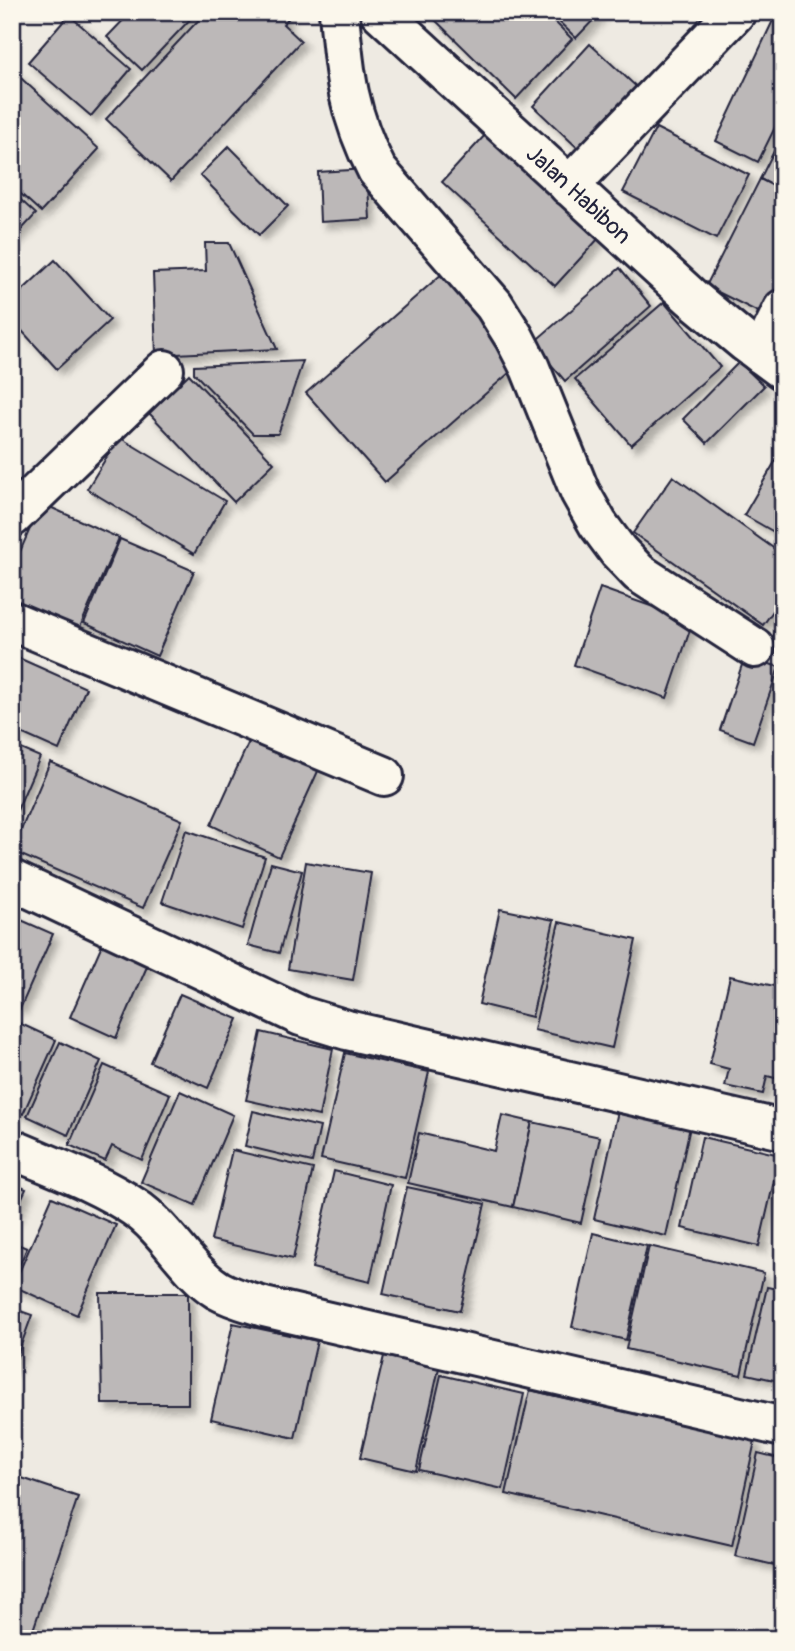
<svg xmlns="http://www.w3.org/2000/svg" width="795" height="1651" font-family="Pangolin,sans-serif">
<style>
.building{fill:#bcb8b8;stroke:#22223b;stroke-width:2;filter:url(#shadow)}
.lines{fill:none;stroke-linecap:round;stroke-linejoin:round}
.minor-casing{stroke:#22223b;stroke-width:44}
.minor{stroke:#fbf7ec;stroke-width:38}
.labels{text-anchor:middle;stroke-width:5;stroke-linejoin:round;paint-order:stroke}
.street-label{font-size:23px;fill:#22223b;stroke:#fbf7ec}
</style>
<defs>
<filter id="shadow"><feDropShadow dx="6" dy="6" stdDeviation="3.5" flood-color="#0004"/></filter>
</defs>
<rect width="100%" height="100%" fill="#eeeae2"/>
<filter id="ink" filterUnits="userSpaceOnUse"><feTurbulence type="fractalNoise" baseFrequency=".0143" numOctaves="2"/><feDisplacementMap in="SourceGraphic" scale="14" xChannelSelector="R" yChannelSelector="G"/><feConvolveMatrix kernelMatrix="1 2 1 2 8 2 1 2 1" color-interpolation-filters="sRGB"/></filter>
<g filter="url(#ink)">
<!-- building -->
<g class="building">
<path d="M 131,12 L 197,12 L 142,70 L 107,37 Z"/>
<path d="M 206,12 L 282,12 L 288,19 L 283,24 L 301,41 L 171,181 L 106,119 Z"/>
<path d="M 427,12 L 545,12 L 572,39 L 516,99 Z"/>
<path d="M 549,12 L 601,12 L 576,38 Z"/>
<path d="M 777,12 L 783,12 L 783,111 L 758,162 L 716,141 Z"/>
<path d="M 69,15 L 131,69 L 91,116 L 28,62 Z"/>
<path d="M 590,44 L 640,90 L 583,153 L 533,106 Z"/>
<path d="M 12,70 L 99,149 L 41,212 L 12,186 Z"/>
<path d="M 656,128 L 749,175 L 716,239 L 623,192 Z"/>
<path d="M 783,133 L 783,191 L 760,179 Z"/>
<path d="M 486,134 L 599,238 L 555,286 L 442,182 Z"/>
<path d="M 229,146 L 288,206 L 259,235 L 200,175 Z"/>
<path d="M 367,169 L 370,219 L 320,222 L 318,172 Z"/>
<path d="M 760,179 L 783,191 L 783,283 L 766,316 L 706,286 Z"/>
<path d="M 12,192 L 36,214 L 12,240 Z"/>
<path d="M 205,243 L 229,243 L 277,349 L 156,355 L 153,273 L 206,271 Z"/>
<path d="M 55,260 L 110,320 L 57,369 L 12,320 L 12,300 Z"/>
<path d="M 451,266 L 492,313 L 481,324 L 517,366 L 385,482 L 306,393 Z"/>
<path d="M 620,268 L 651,306 L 565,381 L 533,343 Z"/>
<path d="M 664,302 L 720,367 L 631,445 L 575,379 Z"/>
<path d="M 303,361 L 278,434 L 253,434 L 194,373 L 194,366 Z"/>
<path d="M 739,362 L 764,386 L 707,443 L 683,419 Z"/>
<path d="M 189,374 L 274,463 L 234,502 L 149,413 Z"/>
<path d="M 119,437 L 225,501 L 194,554 L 87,489 Z"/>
<path d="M 783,448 L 783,537 L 744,515 Z"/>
<path d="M 673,476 L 783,555 L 783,597 L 763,625 L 633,533 Z"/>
<path d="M 41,503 L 119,538 L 77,634 L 12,605 L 12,570 Z"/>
<path d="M 120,539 L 194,571 L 157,656 L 84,623 Z"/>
<path d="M 600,588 L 693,621 L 667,698 L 574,665 Z"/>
<path d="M 783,616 L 783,648 L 771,642 Z"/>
<path d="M 12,655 L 86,688 L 59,750 L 12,729 Z"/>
<path d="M 745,656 L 779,667 L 753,742 L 720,730 Z"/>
<path d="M 251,737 L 319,769 L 279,857 L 211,825 Z"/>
<path d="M 12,745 L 40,757 L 12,822 Z"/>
<path d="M 50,762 L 182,820 L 143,908 L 12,851 Z"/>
<path d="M 186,830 L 265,857 L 242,929 L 162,902 Z"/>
<path d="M 306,862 L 371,873 L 353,980 L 288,969 Z"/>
<path d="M 271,863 L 302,871 L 279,953 L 248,945 Z"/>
<path d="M 500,909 L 554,920 L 532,1017 L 479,1004 Z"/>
<path d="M 12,916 L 53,934 L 20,1009 L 12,1005 Z"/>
<path d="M 559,922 L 636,940 L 612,1048 L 534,1030 Z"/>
<path d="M 103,942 L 149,962 L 116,1038 L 70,1017 Z"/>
<path d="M 730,976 L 783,988 L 783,1061 L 779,1079 L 767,1076 L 763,1094 L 725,1086 L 729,1069 L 710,1064 Z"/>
<path d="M 180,994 L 238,1019 L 208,1088 L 150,1062 Z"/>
<path d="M 19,1023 L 56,1040 L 23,1114 L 12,1109 L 12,1040 Z"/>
<path d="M 261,1032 L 333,1049 L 319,1116 L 246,1100 Z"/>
<path d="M 60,1042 L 101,1061 L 68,1135 L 27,1116 Z"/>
<path d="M 345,1053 L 429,1072 L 405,1178 L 321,1159 Z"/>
<path d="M 104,1065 L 170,1094 L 142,1160 L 112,1146 L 105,1161 L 69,1145 Z"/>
<path d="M 180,1091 L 233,1115 L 195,1205 L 141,1182 Z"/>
<path d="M 253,1111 L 320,1127 L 312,1162 L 245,1146 Z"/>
<path d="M 618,1111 L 690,1127 L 666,1236 L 594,1219 Z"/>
<path d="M 502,1115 L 532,1122 L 513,1207 L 408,1183 L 419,1133 L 494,1151 Z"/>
<path d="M 532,1122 L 600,1137 L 581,1223 L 513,1207 Z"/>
<path d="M 702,1137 L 780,1155 L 759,1246 L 682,1228 Z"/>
<path d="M 232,1150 L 313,1169 L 293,1259 L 211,1240 Z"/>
<path d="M 334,1171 L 391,1185 L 370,1282 L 312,1268 Z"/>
<path d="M 12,1183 L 26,1189 L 12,1219 Z"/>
<path d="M 407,1187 L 485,1204 L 460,1311 L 383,1294 Z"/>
<path d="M 52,1197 L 116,1225 L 77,1315 L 13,1286 Z"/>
<path d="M 593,1233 L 647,1246 L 626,1340 L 572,1327 Z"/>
<path d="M 12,1242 L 27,1248 L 12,1281 Z"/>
<path d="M 649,1246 L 764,1273 L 741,1375 L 626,1349 Z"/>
<path d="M 767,1287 L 783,1290 L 783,1382 L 747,1374 Z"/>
<path d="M 100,1293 L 188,1293 L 188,1404 L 102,1404 Z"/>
<path d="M 12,1308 L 32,1315 L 12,1370 Z"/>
<path d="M 233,1323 L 317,1341 L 295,1438 L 211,1419 Z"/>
<path d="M 384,1356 L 439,1368 L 416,1471 L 360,1458 Z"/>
<path d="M 441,1375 L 524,1394 L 503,1489 L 419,1470 Z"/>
<path d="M 530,1390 L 755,1441 L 732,1546 L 506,1494 Z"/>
<path d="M 758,1453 L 783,1459 L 783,1567 L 735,1556 Z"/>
<path d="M 16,1476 L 78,1497 L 30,1639 L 12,1639 L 12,1486 Z"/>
</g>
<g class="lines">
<defs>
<g id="minor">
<path d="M 339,12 C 344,74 348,114 377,170 L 494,305 L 514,337 L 530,368 L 580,492 L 598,524 L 618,551 L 639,573 L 755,648"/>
<path id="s1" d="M 380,12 L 692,298 L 745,342 L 783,370"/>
<path d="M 569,186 L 736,12"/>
<path d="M 761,354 L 783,309"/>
<path d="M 12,517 L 164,370"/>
<path d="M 12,621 L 384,776"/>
<path d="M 12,880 L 301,1016 L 347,1030 L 783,1130"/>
<path d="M 12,1149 C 53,1167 97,1182 134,1207 C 167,1229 186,1270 218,1290 C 232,1298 248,1302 264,1307 L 783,1427"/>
</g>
</defs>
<!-- minor casing -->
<use href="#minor" class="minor-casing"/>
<!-- minor -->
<use href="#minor" class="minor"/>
</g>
</g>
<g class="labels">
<!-- street labels -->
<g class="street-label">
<text dy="8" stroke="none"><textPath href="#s1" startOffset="270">Jalan Habibon</textPath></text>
</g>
</g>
<!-- margin -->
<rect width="795" height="1651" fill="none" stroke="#fbf7ec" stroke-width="42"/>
<rect x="21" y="21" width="753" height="1609" fill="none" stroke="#22223b" stroke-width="2.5" filter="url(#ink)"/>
</svg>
